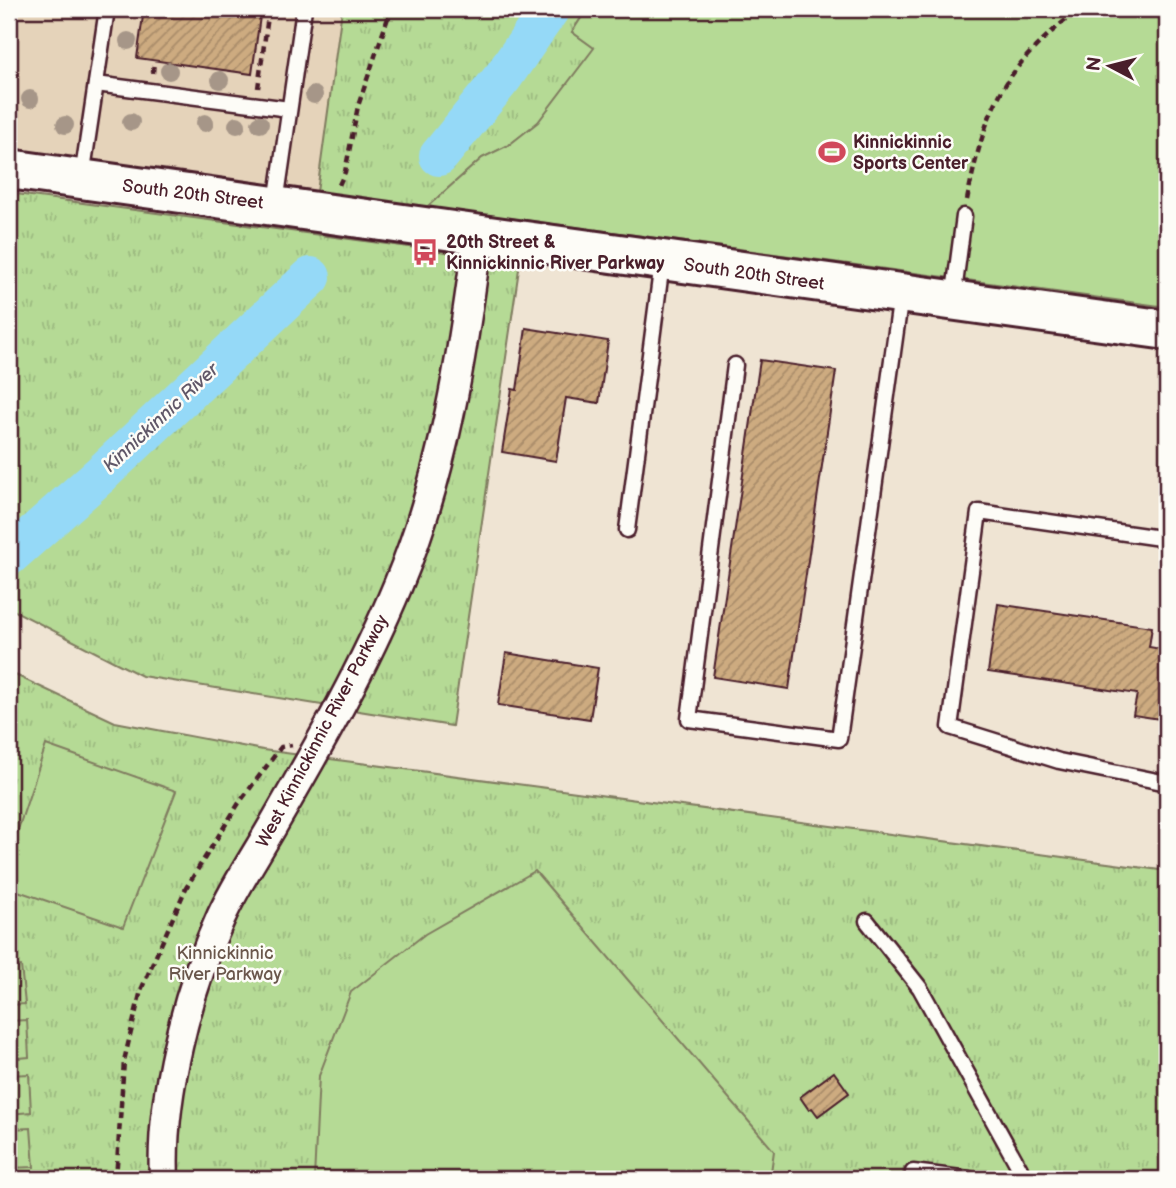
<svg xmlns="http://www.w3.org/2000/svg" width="1176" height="1188" font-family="'Balsamiq Sans',sans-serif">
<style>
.built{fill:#e5d3ba}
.park{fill:url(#park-tufts);stroke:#807c60;stroke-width:2}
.pitch{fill:#b5da95;stroke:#807c60;stroke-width:2}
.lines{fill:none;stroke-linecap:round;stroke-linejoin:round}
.river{stroke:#95d9f7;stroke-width:40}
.building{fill:url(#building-hatch);stroke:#4a1f2b;stroke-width:2}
.lane-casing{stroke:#4a1f2b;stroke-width:19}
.street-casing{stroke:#4a1f2b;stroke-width:33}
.secondary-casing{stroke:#4a1f2b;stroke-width:44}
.path{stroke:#4a1f2b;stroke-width:4.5;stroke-dasharray:7 5;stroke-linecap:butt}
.lane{stroke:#fdfcf7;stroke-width:14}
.street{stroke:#fdfcf7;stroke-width:28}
.secondary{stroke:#fdfcf7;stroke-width:38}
.tree{fill:#a69688}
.labels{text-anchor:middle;stroke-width:5;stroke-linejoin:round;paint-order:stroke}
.poi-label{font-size:18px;font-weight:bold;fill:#4a1f2b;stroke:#fdfcf7;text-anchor:start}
.street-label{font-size:18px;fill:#4a1f2b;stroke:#fdfcf7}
.park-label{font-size:18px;fill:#6a574b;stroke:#fdfcf7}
.water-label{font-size:19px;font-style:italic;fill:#605768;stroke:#fdfcf7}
</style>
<defs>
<pattern id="park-tufts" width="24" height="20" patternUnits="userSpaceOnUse" patternTransform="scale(1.75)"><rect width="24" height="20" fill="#b5da95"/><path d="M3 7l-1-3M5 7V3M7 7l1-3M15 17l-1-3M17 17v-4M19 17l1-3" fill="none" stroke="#9dbb81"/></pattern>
<pattern id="building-hatch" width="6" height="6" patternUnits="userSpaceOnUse" patternTransform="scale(1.75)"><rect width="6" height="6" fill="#cdab80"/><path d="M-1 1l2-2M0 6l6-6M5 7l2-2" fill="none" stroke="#a88b69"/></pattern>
</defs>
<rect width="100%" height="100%" fill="#efe4d3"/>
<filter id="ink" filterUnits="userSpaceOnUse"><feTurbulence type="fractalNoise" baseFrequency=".0143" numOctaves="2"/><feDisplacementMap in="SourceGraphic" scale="14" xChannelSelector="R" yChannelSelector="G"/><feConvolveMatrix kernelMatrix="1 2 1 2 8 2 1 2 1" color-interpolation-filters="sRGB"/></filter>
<g filter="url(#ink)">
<!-- built -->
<path class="built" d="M 21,9 L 342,9 L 317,192 L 9,150 L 9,96 Z"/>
<!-- park -->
<g class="park">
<path d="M 342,9 L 587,9 L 572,32 L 595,48 L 538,123 L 509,145 L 482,158 L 427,207 L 317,192 Z"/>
<path d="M 9,193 L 520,262 L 452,726 L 142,676 L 9,608 Z"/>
<path d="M 9,672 L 115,722 L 263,750 L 1167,871 L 1167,1179 L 998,1179 L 904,1168 L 902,1179 L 9,1179 Z"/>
</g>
<!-- pitch -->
<g class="pitch">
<path d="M 587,9 L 1167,9 L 1167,307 L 427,207 L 482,158 L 509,145 L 538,122 L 594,48 L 572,32 Z"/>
<path d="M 46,745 L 176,791 L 123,927 L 9,888 L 9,857 Z"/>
<path d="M 535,871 L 774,1151 L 770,1179 L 314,1179 L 319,1076 L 351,992 L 425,934 Z"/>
<path d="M 21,966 L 25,1004 L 9,1005 L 9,967 Z"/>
<path d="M 27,1020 L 29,1057 L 9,1059 L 9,1021 Z"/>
<path d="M 29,1074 L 31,1112 L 9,1114 L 9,1075 Z"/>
<path d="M 31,1128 L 34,1167 L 9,1168 L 9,1129 Z"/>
</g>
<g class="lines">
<!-- river -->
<g class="river">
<path d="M 439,156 L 503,77 L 550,9"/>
<path d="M 9,556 L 99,476 L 311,277"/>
</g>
</g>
<!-- building -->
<g class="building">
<path d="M 144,9 L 261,9 L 252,74 L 137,58 Z"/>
<path d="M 526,328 L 608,341 L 599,403 L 566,398 L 556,461 L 502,452 L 512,389 L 517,390 Z"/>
<path d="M 760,360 L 836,371 L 789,689 L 713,677 Z"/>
<path d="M 998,604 L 1152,627 L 1149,647 L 1167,650 L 1167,720 L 1133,715 L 1137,694 L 988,672 Z"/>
<path d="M 506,653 L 598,668 L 590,719 L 498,705 Z"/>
<path d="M 834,1072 L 849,1093 L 818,1116 L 812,1108 L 809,1110 L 800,1097 Z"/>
</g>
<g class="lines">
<defs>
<g id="lane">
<path d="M 96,84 L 289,109"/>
<path d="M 82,177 L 107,9"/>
<path d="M 276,203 L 304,9"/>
<path d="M 953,300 L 964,216"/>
<path d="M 735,365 L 689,719 L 839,739 L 901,295"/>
<path d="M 627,530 L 662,263"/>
<path d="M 1167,539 L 979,512 L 950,727 L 1059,761 L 1167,783"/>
<path d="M 867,921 L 920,988 L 1020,1169 L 1019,1179"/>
<path d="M 913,1179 L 913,1172 L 969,1179"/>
</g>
<path id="street" d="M 164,1179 C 160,1098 187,991 221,917 C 236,884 258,852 276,820 C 320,744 364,667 398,585 C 444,475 463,353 478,235"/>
<path id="secondary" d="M 9,169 C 395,222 781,278 1167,330"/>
</defs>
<!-- lane casing -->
<use href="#lane" class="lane-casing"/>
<!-- street casing -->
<use href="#street" class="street-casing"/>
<!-- secondary casing -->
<use href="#secondary" class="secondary-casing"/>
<!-- path -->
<g class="path">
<path d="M 153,73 L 154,61"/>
<path d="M 258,88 L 269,9"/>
<path d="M 339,185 L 345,172 L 358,106 L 391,9"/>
<path d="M 967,200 C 986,106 1003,67 1080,9"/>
<path d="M 116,1179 L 124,1061 L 141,990 L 186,888 L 239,803 L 281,747 L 292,745"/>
</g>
<!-- lane -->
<use href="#lane" class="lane"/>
<!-- street -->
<use href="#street" class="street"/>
<!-- secondary -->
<use href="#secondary" class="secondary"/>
</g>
<!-- trees -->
<g class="tree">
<circle cx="128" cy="41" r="9"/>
<circle cx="169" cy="71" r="9"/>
<circle cx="220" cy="80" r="9"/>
<circle cx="314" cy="95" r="9"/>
<circle cx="30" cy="99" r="9"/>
<circle cx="131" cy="122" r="9"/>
<circle cx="205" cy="123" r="9"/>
<circle cx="260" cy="124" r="9"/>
<circle cx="65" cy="125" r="9"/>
<circle cx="237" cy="125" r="9"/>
</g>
</g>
<!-- icons -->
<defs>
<symbol id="stadium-bare" viewBox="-9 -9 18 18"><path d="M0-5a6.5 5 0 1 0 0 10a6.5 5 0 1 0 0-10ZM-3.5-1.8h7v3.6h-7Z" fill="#d1495b" stroke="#fdfcf7" stroke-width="2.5" paint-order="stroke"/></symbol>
<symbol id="bus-bare" viewBox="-9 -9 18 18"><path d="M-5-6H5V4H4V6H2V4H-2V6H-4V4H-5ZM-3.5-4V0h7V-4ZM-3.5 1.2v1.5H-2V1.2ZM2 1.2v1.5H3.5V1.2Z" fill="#d1495b" stroke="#fdfcf7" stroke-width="2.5" paint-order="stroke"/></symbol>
</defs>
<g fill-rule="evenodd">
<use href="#stadium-bare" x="813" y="133" width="38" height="38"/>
<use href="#bus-bare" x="406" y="233" width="38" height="38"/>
</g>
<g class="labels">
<!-- poi labels -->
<g class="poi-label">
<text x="853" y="148">Kinnickinnic<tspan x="853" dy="21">Sports Center</tspan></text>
<text x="446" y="248">20th Street &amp;<tspan x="446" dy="21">Kinnickinnic River Parkway</tspan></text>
</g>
<!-- street labels -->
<g class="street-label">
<text transform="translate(193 194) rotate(7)" y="6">South 20th Street</text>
<text transform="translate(754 274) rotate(8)" y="6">South 20th Street</text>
<text transform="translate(322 731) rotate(-62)" y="6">West Kinnickinnic River Parkway</text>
</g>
<!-- park labels -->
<g class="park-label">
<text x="225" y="959">Kinnickinnic<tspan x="225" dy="21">River Parkway</tspan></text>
</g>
<!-- water labels -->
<g class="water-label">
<text transform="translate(160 417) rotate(-43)" y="7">Kinnickinnic River</text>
</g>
</g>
<!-- margin -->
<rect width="1176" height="1188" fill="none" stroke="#fdfcf7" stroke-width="35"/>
<rect x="18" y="18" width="1141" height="1153" fill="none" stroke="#4a1f2b" stroke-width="2.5" filter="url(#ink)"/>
<!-- north arrow -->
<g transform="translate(1110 66) rotate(277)" stroke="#fdfcf7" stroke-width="5" paint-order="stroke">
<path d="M0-5L12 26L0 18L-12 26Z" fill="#4a1f2b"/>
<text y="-10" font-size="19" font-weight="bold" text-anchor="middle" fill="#4a1f2b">N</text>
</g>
</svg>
